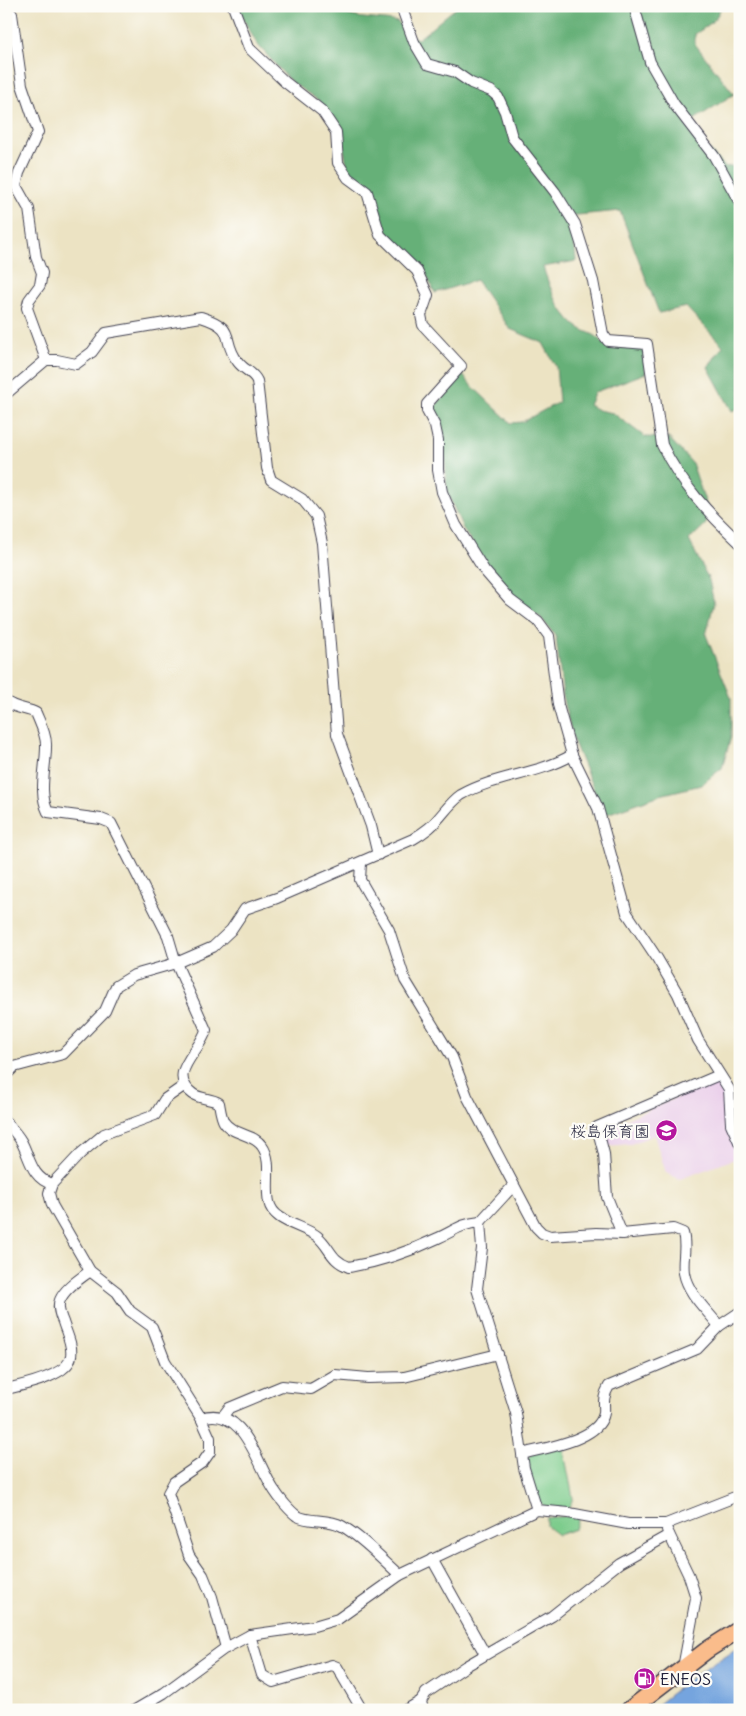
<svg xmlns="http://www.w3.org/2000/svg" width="746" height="1716" font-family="Delius,'Klee One',sans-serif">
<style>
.built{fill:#ebd1eb}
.green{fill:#7dcc8c;stroke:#507764}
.forest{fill:#66b078;stroke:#44695a}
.water{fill:#75a4de;stroke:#4c638c}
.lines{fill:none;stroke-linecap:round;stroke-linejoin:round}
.street-casing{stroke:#403f4f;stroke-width:12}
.primary-casing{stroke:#403f4f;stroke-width:19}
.street{stroke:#fff;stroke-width:10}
.primary{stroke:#fabc8b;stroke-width:16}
.labels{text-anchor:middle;stroke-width:4.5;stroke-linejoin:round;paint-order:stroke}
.poi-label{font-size:16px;fill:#22223b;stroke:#fdfcf7;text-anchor:end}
</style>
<rect width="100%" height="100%" fill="#fdfcf7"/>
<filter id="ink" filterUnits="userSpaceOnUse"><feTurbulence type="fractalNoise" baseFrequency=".02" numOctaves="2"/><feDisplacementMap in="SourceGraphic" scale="10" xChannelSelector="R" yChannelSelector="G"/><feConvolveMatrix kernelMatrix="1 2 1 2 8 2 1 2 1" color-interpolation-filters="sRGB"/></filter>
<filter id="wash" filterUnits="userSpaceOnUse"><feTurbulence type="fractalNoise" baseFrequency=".0096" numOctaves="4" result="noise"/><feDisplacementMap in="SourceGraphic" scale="20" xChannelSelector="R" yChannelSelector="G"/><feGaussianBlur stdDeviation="1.12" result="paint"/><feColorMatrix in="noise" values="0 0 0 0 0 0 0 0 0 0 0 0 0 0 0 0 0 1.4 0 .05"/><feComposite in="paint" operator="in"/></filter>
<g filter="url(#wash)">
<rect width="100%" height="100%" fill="#ece3c3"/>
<!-- built -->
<path class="built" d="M 718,1080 L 726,1101 L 727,1125 L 731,1139 L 740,1151 L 740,1157 L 680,1179 L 666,1173 L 654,1135 L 631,1144 L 606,1146 L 603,1129 Z"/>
<!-- green -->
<g class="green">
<path d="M 563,1447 L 573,1498 L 569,1508 C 533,1517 531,1486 527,1458 L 534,1453 Z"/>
<path d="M 569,1516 L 579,1517 L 575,1529 L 558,1535 L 546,1526 L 546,1518 Z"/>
</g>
<!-- forest -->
<path class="forest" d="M 236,6 L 340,6 L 343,13 C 360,20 379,18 398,22 L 407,35 L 418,39 C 433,28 444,16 459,6 L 721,6 C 718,20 706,27 695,34 L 695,44 L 734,94 L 686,125 L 725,167 L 740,165 L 740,408 L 732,411 L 708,367 L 723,346 L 686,307 L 659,313 L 620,211 L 567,216 L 574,238 L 576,261 L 543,267 C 550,288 558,310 575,325 C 587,335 594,330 607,347 L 637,348 L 644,351 L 646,373 L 595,392 L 589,405 L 598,410 L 613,413 L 645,437 L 669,438 L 692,463 L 710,516 L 705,525 L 689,540 L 709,580 L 714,603 L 706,635 L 731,698 L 731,737 L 722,768 L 701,785 L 660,795 L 604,815 L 574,742 L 564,704 L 556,637 L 541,618 L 506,592 L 464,531 L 447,492 L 444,441 L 433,408 L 462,374 L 470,384 L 511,423 L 522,422 L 559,402 L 556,367 L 543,343 L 510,329 L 476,280 L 435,293 L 422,266 L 389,236 L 371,187 L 349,174 L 339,125 L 318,100 L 291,82 L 257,44 Z"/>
<!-- water -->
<path class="water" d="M 740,1646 L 740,1710 L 650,1710 L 690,1679 Z"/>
</g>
<g filter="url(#ink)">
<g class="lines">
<defs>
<g id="street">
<path d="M 233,6 L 249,48 L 285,82 L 322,111 L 336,132 L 338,163 L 348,178 L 367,192 L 380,235 L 417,271 L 428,295 L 421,315 L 423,325 L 461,366 L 427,404 L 427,411 L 435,426 L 438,440 L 438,470 L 442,492 L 456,525 L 484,570 L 510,600 L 538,621 L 549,636 L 558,705 L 572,755 L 598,808 L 627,913 L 657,958 L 678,994 L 698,1040 L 729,1089 L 731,1124 L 740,1144"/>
<path d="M 401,6 L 414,42 L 427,64 L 455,72 L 471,83 L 491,91 L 498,97 L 505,112 L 512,137 L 555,192 L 575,224 L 593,281 L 603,334 L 608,341 L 647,344 L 662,445 C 680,483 709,514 740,543"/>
<path d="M 634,6 L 650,62 L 674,104 L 714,156 L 740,203"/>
<path d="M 6,9 L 12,14 L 22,85 L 38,132 L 19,173 L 16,186 L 29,209 L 36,257 L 42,273 L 40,285 L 29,300 L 27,308 L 46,360"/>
<path d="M 6,394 L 46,360 L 57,360 L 76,364 L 92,352 L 106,333 L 201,317 C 239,329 220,339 238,362 C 244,370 253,372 257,381 L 267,468 L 271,480 L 302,499 L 316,516 L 322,543 L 337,734 L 371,826 L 378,855"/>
<path d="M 6,701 C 14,709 27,708 36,713 C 40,723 47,736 46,747 C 46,768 38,792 48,812 L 101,819 L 111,823 L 168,936 L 176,963 L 206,1030 C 201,1051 165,1074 193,1094 C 200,1099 211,1098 219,1103 C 220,1108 221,1117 224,1122 C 232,1135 253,1133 262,1146 C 273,1161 265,1184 269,1202 C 273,1222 302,1225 317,1236 C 331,1248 330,1260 349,1267 C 379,1262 411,1251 438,1238 C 456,1230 460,1224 480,1222 L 513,1186"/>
<path d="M 361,863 L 360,880 L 389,930 L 405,980 L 452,1057 L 467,1096 L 536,1227 L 542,1233 L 550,1236 L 596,1233 L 622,1234 L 673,1229 L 683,1233 C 687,1247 682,1259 684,1273 C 688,1294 707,1310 719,1326"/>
<path d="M 6,1075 L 14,1067 L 63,1054 L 105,1011 L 116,986 L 134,975 L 176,963 L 213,947 L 231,930 L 245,909 L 277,898 L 413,839 C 418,836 424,832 429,828 C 440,819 449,803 461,795 C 496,775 538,775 572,755"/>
<path d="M 185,1085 L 165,1099 L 155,1115 L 104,1134 L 80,1154 L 52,1184 L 49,1193 L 52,1205 L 90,1271 L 117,1292 L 130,1311 L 152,1327 L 165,1361 L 201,1418 L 210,1438 L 210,1452 L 203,1462 L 174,1482 L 168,1493 L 189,1555 L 203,1575 L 212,1597 L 226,1648"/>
<path d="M 6,1122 C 11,1128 17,1134 21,1141 C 30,1157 31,1178 52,1184"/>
<path d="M 480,1222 L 482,1248 L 477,1289 L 516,1413 L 524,1468 L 537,1510"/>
<path d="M 622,1234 L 607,1197 L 604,1154 L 597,1127 L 719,1075"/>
<path d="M 6,1389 C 23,1385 69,1376 71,1356 C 73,1345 66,1332 63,1322 C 60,1315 57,1307 60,1300 C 65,1288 80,1279 90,1271"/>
<path d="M 223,1416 L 229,1408 L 282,1386 L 311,1389 L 335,1375 L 368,1378 L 404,1377 L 498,1354"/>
<path d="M 201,1418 C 244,1404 256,1463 274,1490 C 279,1498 290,1511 297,1516 C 310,1523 328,1518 342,1526 C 363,1538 382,1559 400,1575"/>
<path d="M 522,1454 C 544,1448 592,1441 602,1419 C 608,1409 599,1403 609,1386 L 697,1349 L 719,1326 L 740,1312"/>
<path d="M 667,1530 L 689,1576 L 696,1598 L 683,1668"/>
<path d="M 432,1559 L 485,1654"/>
<path d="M 250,1635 L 262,1675 L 273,1682 L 332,1665 L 337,1667 L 362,1710"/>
<path d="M 135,1710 L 164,1693 L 224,1649 L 250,1635 L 314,1626 L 338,1619 L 400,1575 L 537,1510 L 569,1513 L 628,1524 L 666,1524 L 740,1495"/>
<path d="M 406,1710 L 421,1701"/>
<path d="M 423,1710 L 421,1701 L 426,1693 L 466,1666 L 552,1616 L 619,1563 L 669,1535"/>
</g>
<path id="primary" d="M 629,1710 L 707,1650 L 740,1629"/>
</defs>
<!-- street casing -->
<use href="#street" class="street-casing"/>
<!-- primary casing -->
<use href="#primary" class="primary-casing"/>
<!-- street -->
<use href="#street" class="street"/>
<!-- primary -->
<use href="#primary" class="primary"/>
</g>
</g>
<!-- icons -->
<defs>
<symbol id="school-disc" viewBox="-11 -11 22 22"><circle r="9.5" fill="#b5179e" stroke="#fdfcf7"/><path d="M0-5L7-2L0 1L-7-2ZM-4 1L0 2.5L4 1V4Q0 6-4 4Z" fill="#fff"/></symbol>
<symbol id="fuel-disc" viewBox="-11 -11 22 22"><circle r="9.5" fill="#b5179e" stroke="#fdfcf7"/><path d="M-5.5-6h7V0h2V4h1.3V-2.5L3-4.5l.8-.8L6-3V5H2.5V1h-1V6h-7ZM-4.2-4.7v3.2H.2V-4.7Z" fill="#fff"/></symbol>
</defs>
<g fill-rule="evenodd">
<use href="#school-disc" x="654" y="1118" width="25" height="25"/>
<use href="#fuel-disc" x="632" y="1666" width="25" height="25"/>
</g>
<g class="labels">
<!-- poi labels -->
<g class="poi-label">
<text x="650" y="1137">桜島保育園</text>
<text x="660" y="1685" text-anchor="start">ENEOS</text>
</g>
</g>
<!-- margin -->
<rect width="746" height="1716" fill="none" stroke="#fdfcf7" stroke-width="25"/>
</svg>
